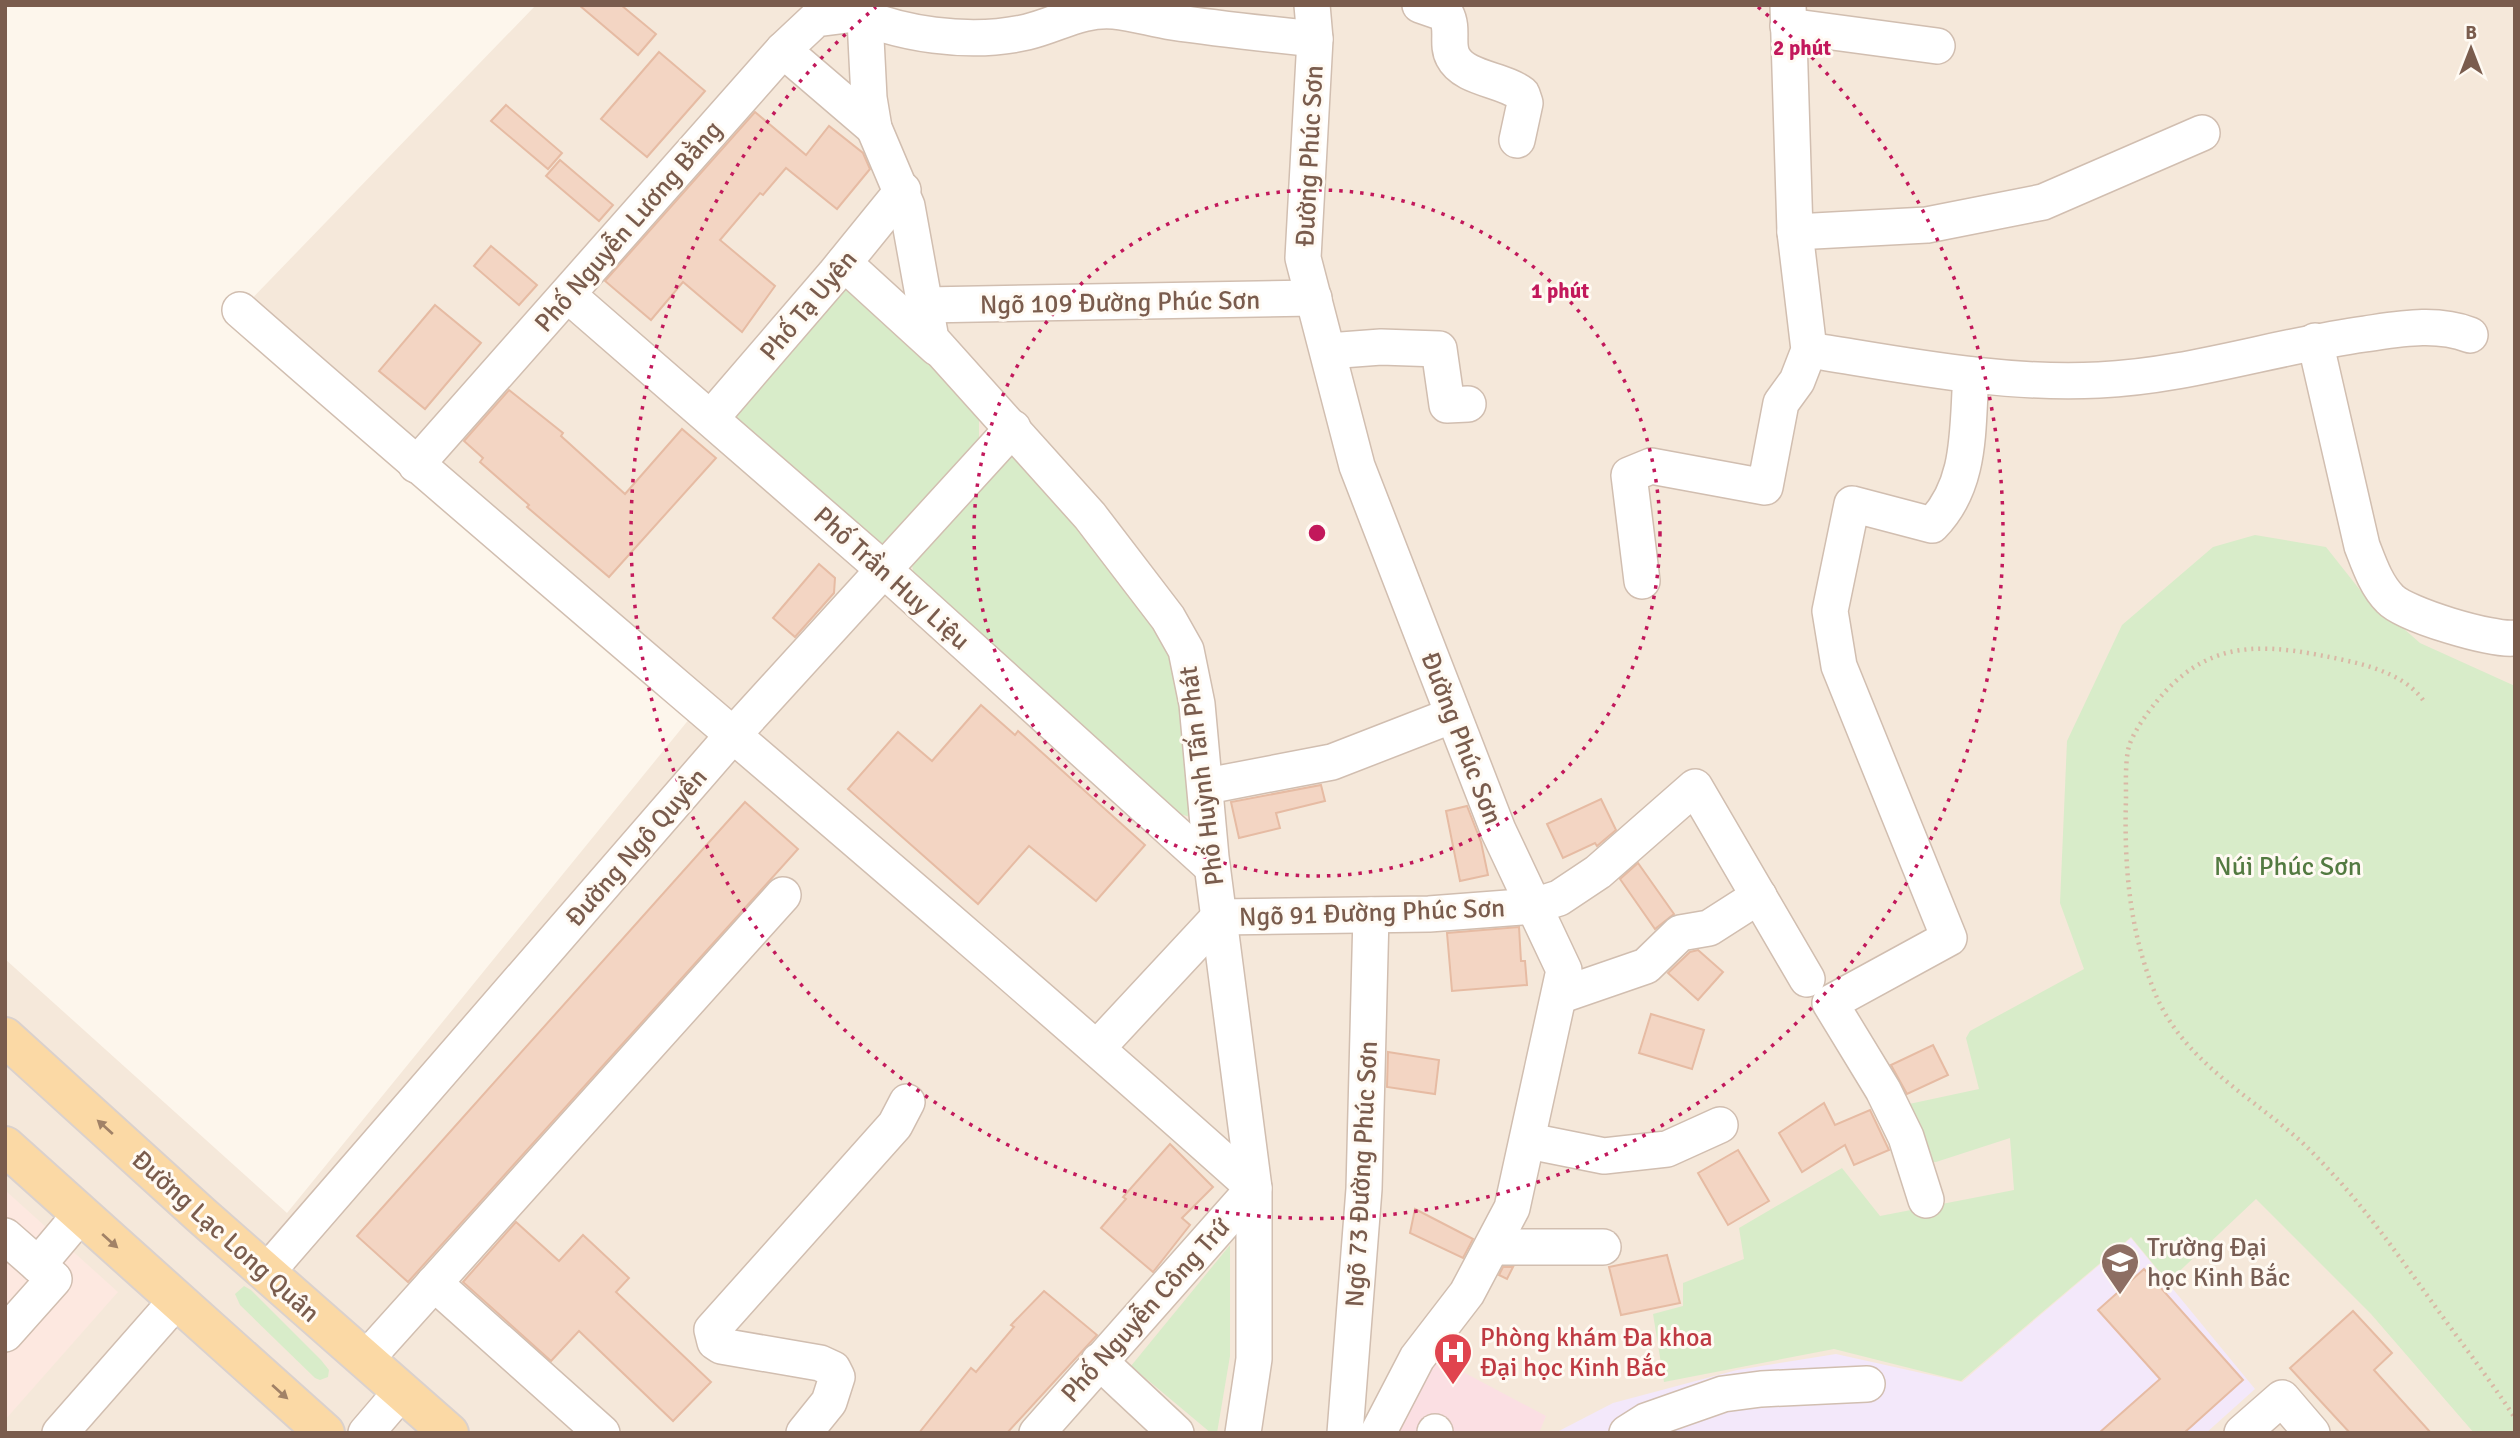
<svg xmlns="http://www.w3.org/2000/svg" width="2520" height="1438" font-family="Signika,sans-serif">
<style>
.residential{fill:#f5e8da}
.commercial{fill:#fde8e0}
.education{fill:#f3e8fa}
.medical{fill:#fbdfe3}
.green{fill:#d8ecc9}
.building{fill:#f3d5c3;stroke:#e6bba3;stroke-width:2}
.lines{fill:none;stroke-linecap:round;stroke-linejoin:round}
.minor-casing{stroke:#d1beb0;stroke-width:38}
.major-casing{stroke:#dad1cd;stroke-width:42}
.path{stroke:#d9b8a5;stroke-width:4.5;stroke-dasharray:2 5;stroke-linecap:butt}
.minor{stroke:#fff;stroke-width:35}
.major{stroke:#fbd9a5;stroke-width:38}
.oneway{fill:#a18267}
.ring{fill:none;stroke:#c2185b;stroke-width:3.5;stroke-dasharray:3.5 7}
.labels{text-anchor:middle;stroke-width:6;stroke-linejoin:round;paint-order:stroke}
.street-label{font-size:26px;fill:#7a5c4d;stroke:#fffaf3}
.park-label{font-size:26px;fill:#537a41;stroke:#fffaf3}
.education-label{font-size:26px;fill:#785e54;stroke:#fffaf3;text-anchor:start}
.health-label{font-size:26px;fill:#be3a42;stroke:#fffaf3;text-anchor:start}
.centre{fill:#c2185b;stroke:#fffaf3;stroke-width:3.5}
.ring-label{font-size:21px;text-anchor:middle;font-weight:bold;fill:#c2185b;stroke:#fffaf3;stroke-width:6;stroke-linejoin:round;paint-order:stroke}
</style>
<rect width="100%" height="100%" fill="#fdf6ec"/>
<!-- residential -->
<path class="residential" d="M 536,5 L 2515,5 L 2515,1433 L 5,1433 L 5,959 L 287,1213 L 690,718 L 238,313 Z"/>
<!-- commercial -->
<path class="commercial" d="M 5,1190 L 118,1292 L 5,1420 Z"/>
<!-- education -->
<path class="education" d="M 2131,1238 L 2255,1389 L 2206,1433 L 1555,1433 L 1613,1403 L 1737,1370 L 1836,1354 L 1962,1382 Z"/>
<!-- medical -->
<path class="medical" d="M 1433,1356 L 1546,1416 L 1539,1433 L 1393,1433 Z"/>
<!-- green -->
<g class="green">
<path d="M 842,281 L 912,332 L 979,419 L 979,442 L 891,541 L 871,548 L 734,425 L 736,403 Z"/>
<path d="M 1009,455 L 1028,458 L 1090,535 L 1176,659 L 1190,817 L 1177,813 L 915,584 L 912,565 Z"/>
<path d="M 2255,535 L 2326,547 L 2360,590 L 2420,643 L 2515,686 L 2515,1433 L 2474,1433 L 2371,1314 L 2256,1199 L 2168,1282 L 2131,1237 L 1961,1381 L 1834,1349 L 1664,1382 L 1653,1314 L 1683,1306 L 1683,1283 L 1744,1259 L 1739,1228 L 1842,1168 L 1880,1216 L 2014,1190 L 2010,1138 L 1936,1162 L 1926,1162 L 1904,1110 L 1909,1104 L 1979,1089 L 1966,1038 L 1970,1031 L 2084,969 L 2060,903 L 2067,741 L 2122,625 L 2213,547 Z"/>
<path d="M 1230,1245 L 1230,1356 L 1217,1433 L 1211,1433 L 1131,1366 Z"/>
<path d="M 244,1286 L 251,1290 L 321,1360 L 329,1370 L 328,1377 L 320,1380 L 315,1378 L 240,1305 L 235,1294 Z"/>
</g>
<!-- building -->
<g class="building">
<path d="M 579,5 L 621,5 L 656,34 L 638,55 Z"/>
<path d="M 659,52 L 705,91 L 647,157 L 601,119 Z"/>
<path d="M 506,105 L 562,153 L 548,169 L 491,121 Z"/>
<path d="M 755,112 L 806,155 L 829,126 L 863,153 L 870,169 L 837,209 L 786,168 L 763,195 L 760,193 L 720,240 L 775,286 L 742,332 L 683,282 L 651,320 L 605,281 Z"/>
<path d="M 560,160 L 613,205 L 599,221 L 546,176 Z"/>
<path d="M 491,246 L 537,285 L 519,305 L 474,266 Z"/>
<path d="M 435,305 L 481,343 L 425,409 L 379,371 Z"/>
<path d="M 509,390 L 563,433 L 561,436 L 625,494 L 682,429 L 716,458 L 609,577 L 527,507 L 529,505 L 480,462 L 483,458 L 464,441 Z"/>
<path d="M 819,564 L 835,578 L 834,593 L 795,637 L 773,618 Z"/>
<path d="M 981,705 L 1015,735 L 1018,731 L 1145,845 L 1096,901 L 1029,846 L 978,904 L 848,789 L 898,732 L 932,761 Z"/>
<path d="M 1321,785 L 1325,801 L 1276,813 L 1280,828 L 1239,838 L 1231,802 Z"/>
<path d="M 1601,799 L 1616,830 L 1597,846 L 1595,843 L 1563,858 L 1547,824 Z"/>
<path d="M 745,802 L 798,849 L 408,1282 L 357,1236 Z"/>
<path d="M 1467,806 L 1481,842 L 1488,875 L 1460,881 L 1446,811 Z"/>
<path d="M 1638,863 L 1674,914 L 1655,929 L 1620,879 Z"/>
<path d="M 1519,927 L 1521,961 L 1525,961 L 1527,985 L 1452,991 L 1447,933 Z"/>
<path d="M 1698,950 L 1723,972 L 1698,1000 L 1668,973 L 1690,952 Z"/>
<path d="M 1651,1014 L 1704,1030 L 1692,1069 L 1639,1053 Z"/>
<path d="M 1933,1045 L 1948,1075 L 1907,1094 L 1891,1065 Z"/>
<path d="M 1388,1052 L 1439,1060 L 1435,1094 L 1387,1087 Z"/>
<path d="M 1824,1103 L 1835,1125 L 1870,1110 L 1889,1150 L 1854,1165 L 1845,1145 L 1802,1172 L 1779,1133 Z"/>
<path d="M 1170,1144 L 1213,1187 L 1182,1218 L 1190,1225 L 1153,1272 L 1101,1228 L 1126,1199 L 1123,1197 Z"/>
<path d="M 1738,1150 L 1769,1201 L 1728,1225 L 1698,1173 Z"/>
<path d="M 1415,1209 L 1473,1239 L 1463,1258 L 1410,1233 Z"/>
<path d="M 516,1222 L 559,1261 L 583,1235 L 629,1278 L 616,1292 L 711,1382 L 673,1421 L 579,1331 L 551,1361 L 463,1282 Z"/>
<path d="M 1667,1255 L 1680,1303 L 1621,1315 L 1609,1267 Z"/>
<path d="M 1503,1267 L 1513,1267 L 1507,1279 L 1499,1275 Z"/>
<path d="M 2144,1269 L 2243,1380 L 2184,1433 L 2099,1433 L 2160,1379 L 2098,1310 Z"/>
<path d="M 1044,1291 L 1097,1335 L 1007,1433 L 919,1433 L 971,1368 L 976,1372 L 1014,1327 L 1011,1325 Z"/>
<path d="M 2353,1311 L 2392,1353 L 2374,1370 L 2431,1433 L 2350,1433 L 2290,1368 Z"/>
</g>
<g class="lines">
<defs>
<g id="minor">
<path d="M 868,5 L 865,19 L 869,98 L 874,128 L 907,206 L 931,339 L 1090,516 L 1168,618 L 1186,650 L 1197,704 L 1211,857 L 1254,1188 L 1254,1359 L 1243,1433"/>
<path d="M 1312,5 L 1315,39 L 1303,258 L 1357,466 L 1498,830 L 1564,970 L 1512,1208 L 1467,1293 L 1417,1358 L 1378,1433"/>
<path d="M 1420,5 L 1446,14 C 1454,29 1446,44 1453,57 C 1464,79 1503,79 1522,94 L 1525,103 L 1517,140"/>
<path d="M 845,9 C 897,35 970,45 1027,32 C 1057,25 1082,8 1114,11 C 1134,13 1153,19 1172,22 C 1219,29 1267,34 1315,39"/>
<path d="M 1788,26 L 1937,46"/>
<path d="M 783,50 L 874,128"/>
<path d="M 1795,232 L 1927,225 L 2043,202 L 2202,133"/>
<path d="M 844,263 L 937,348"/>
<path d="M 568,295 L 882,568 L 1212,867"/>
<path d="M 925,305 L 1314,298"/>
<path d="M 240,310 C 576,605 921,890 1254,1188 L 1037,1433"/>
<path d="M 2315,341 L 2362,546 C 2369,564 2376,585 2390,599 C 2405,615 2493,641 2515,638"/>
<path d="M 1809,350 C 1904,365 2001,385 2099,380 C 2189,376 2276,346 2365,334 C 2400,329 2436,322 2470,335"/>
<path d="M 1328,351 L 1381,347 L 1439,349 L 1447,405 L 1468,404"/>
<path d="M 711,418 L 834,275 L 903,190"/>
<path d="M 416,465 L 783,50 L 816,19 L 855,14"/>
<path d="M 1642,581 L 1629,475 L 1651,466 L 1765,487 L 1781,403 L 1797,381 L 1809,350 L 1795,232 L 1788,5"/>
<path d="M 1207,786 L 1332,762 L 1453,715"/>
<path d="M 1559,996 L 1646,966 L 1680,933 L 1709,928 L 1759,896"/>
<path d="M 1098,1047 L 1219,917 L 1429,914 L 1534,906 L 1559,898 L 1598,872 L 1695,787 L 1807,979"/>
<path d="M 1529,1141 L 1604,1156 L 1667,1149 L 1720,1125"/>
<path d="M 1926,1200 L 1906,1137 L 1883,1090 L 1830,1003 L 1949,938 L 1839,666 L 1830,611 L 1852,504 L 1932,525 C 1972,484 1967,429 1971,375"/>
<path d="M 5,1236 L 54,1279 L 5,1334"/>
<path d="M 1494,1247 L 1603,1247"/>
<path d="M 38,1265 L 80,1215"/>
<path d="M 266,1273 L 732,736 L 1013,428"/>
<path d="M 434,1283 L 602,1433"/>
<path d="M 365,1360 L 783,895"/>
<path d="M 1099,1361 L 1176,1433"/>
<path d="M 60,1433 L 176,1301"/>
<path d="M 366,1433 L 402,1391"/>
<path d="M 804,1433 L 829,1402 L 837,1377 L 833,1369 L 820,1363 L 721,1346 L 715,1342 L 712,1330 L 895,1125 L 907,1102"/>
<path d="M 1345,1433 L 1364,1189 L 1371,915"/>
<path d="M 1435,1433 L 1435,1432"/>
<path d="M 1627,1433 L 1646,1421 L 1723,1394 L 1761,1389 L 1867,1384"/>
<path d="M 2242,1433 L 2282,1398 L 2312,1433"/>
</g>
<g id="major">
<path d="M 5,1037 L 201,1215 L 449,1433"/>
<path d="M 5,1146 L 325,1433"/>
</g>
</defs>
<!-- minor casing -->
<use href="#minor" class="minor-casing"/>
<!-- major casing -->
<use href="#major" class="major-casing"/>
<!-- path -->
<path class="path" d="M 2423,700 C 2401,670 2355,662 2319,655 C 2251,642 2203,645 2157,701 C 2147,713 2134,731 2129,746 C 2125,762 2126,782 2126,798 C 2124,863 2129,928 2153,988 C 2179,1057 2243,1091 2296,1137 C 2312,1151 2327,1168 2341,1183 C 2376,1223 2406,1266 2437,1309 C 2463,1345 2490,1380 2515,1418"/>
<!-- minor -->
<use href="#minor" class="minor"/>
<!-- major -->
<use href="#major" class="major"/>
</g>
<!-- one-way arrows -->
<defs><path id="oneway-solid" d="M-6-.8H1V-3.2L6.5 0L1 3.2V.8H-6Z" transform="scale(1.75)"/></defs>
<g class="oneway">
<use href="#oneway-solid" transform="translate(105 1127) rotate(-138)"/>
<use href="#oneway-solid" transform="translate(110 1241) rotate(42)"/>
<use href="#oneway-solid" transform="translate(280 1392) rotate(42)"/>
</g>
<!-- distance rings -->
<g class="ring">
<circle cx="1317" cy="533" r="343"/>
<path d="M1758 7A686 686 0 1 1 876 7"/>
</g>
<!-- icons -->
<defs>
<symbol id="university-pin" viewBox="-11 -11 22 30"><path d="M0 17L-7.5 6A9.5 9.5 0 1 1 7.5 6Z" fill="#8d6e63" stroke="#fffaf3"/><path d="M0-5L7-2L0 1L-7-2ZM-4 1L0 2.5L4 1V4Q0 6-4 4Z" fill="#fff"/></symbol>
<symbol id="hospital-pin" viewBox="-11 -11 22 30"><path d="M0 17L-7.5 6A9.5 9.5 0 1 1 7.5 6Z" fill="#e0444e" stroke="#fffaf3"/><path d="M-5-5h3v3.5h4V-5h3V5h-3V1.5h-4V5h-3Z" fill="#fff"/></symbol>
</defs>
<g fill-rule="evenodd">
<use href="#university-pin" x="2098" y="1240" width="44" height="60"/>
<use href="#hospital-pin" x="1431" y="1330" width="44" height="60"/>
</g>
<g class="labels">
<!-- street labels -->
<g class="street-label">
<text transform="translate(1309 156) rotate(-87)" y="9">Đường Phúc Sơn</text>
<text transform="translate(628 226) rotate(-49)" y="9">Phố Nguyễn Lương Bằng</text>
<text transform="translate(1120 302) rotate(-1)" y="9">Ngõ 109 Đường Phúc Sơn</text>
<text transform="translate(808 305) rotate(-50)" y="9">Phố Tạ Uyên</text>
<text transform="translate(892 578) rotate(42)" y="9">Phố Trần Huy Liệu</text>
<text transform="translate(1462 738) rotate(69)" y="9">Đường Phúc Sơn</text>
<text transform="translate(1201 776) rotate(-97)" y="9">Phố Huỳnh Tấn Phát</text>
<text transform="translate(636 847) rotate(-49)" y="9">Đường Ngô Quyền</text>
<text transform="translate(1372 912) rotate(-2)" y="9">Ngõ 91 Đường Phúc Sơn</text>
<text transform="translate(1361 1174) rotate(-87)" y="9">Ngõ 73 Đường Phúc Sơn</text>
<text transform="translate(226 1236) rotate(42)" y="9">Đường Lạc Long Quân</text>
<text transform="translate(1145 1310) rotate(-48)" y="9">Phố Nguyễn Công Trứ</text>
</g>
<!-- park labels -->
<g class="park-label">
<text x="2288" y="875">Núi Phúc Sơn</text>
</g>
<!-- education labels -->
<g class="education-label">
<text x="2147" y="1256">Trường Đại<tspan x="2147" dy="30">học Kinh Bắc</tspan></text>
</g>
<!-- health labels -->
<g class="health-label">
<text x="1480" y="1346">Phòng khám Đa khoa<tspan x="1480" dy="30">Đại học Kinh Bắc</tspan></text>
</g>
</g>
<circle cx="1317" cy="533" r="10" class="centre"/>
<g class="ring-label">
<text x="1802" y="55">2 phút</text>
<text x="1560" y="298">1 phút</text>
</g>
<!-- border -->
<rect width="2520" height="1438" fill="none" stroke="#7a5c4d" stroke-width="14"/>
<!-- north arrow -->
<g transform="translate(2471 49)" stroke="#fffaf3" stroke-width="5" paint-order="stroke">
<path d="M0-5L12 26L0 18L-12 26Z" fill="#7a5c4d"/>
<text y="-10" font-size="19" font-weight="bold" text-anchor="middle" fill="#7a5c4d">B</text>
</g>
</svg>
